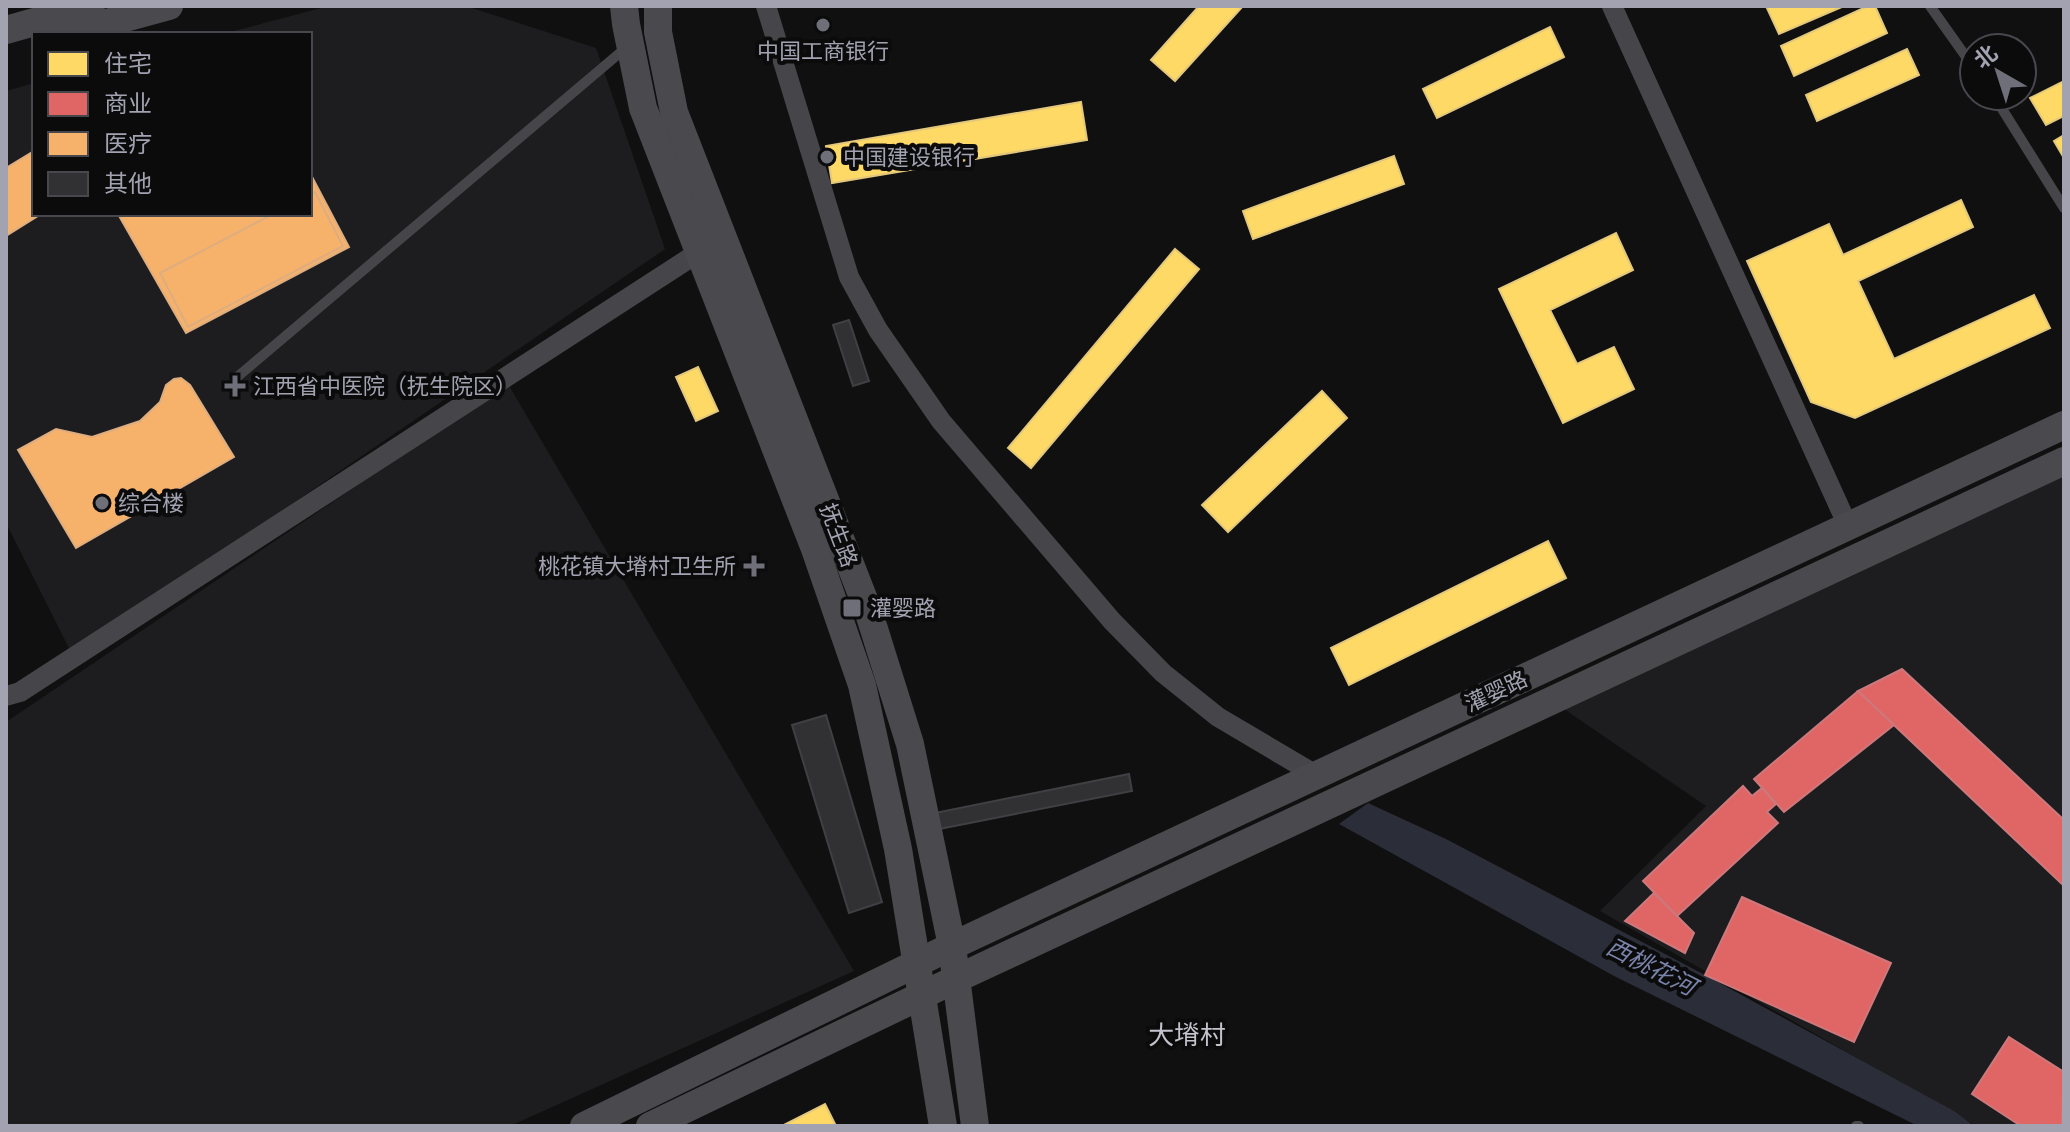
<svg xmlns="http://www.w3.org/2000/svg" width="2070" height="1132" font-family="'Titillium Web','Noto Sans SC',sans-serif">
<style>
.built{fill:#1d1d1f}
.water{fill:#2b2e38}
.homes{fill:#ffd966;stroke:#e3c87c;stroke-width:2}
.shops{fill:#e06666;stroke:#cd787c;stroke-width:2}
.health{fill:#f6b26b;stroke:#ddad80;stroke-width:2}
.building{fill:#313133;stroke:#404044;stroke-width:2}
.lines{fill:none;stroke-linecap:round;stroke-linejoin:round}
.service{stroke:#46464a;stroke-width:10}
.minor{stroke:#46464a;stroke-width:20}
.secondary{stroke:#4a4a4e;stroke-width:28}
.poi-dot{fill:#6f6f79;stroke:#0b0b0c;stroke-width:3}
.labels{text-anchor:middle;stroke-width:8;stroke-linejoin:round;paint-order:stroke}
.poi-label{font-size:22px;fill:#a2a2b1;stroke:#0b0b0c;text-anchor:start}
.street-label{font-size:22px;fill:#a2a2b1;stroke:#0b0b0c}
.water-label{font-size:24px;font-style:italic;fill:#7a84aa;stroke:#0b0b0c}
.quarter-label{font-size:26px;fill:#c3c2cd;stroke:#0b0b0c}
</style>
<rect width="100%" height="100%" fill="#101011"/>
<!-- built -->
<g class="built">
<path d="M 329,6 L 466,6 L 596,48 L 665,249 L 72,654 L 6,523 L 6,91 L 34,83 L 34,214 L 310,214 L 310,34 L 223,34 Z"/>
<path d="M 508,384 L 854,971 L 510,1126 L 6,1126 L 6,722 Z"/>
<path d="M 2064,474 L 2064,1126 L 1976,1126 L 1600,911 L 1706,806 L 1561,707 Z"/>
</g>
<!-- water -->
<path class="water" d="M 1368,803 L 1446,839 L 1705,975 L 1954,1111 L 1974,1126 L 1918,1126 L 1616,977 L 1339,824 Z"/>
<!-- homes -->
<g class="homes">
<path d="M 1199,6 L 1243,6 L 1175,81 L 1151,60 Z"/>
<path d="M 1766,6 L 1844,6 L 1779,34 Z"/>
<path d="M 1868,6 L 1875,6 L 1887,33 L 1794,76 L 1781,46 Z"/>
<path d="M 1550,27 L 1564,57 L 1437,118 L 1423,89 Z"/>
<path d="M 1907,49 L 1919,75 L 1817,121 L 1806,95 Z"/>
<path d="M 2062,82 L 2064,86 L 2064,116 L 2046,125 L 2030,98 Z"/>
<path d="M 1081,102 L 1087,140 L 832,183 L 826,146 Z"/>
<path d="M 2064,135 L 2064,158 L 2054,141 Z"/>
<path d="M 1394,156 L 1404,184 L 1253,239 L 1243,211 Z"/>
<path d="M 1961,200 L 1973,227 L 1858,281 L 1894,359 L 2034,295 L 2050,328 L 1855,418 L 1811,402 L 1747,261 L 1829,224 L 1843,255 Z"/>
<path d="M 1616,233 L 1633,270 L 1550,310 L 1577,364 L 1614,347 L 1634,389 L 1563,423 L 1499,289 Z"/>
<path d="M 1175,249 L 1199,269 L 1031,468 L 1008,448 Z"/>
<path d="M 698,367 L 718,411 L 696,421 L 676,377 Z"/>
<path d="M 1322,391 L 1347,418 L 1228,532 L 1202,505 Z"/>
<path d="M 1548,541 L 1566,578 L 1349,685 L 1331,648 Z"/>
<path d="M 825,1104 L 836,1126 L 782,1126 Z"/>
</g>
<!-- shops -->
<g class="shops">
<path d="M 1902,669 L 2064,820 L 2064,886 L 1858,691 Z"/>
<path d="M 1858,691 L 1894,725 L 1784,812 L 1754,779 Z"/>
<path d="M 1743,786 L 1752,796 L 1762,788 L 1776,804 L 1767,812 L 1778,823 L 1677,916 L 1643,881 Z"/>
<path d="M 1654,893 L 1694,933 L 1685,953 L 1625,921 Z"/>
<path d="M 1742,897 L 1891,963 L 1854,1042 L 1705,975 Z"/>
<path d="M 2009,1037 L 2064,1072 L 2062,1126 L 2021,1126 L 1972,1094 Z"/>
</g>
<!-- health -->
<g class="health">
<path d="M 34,151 L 34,214 L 41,214 L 6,236 L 6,168 Z"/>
<path d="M 310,173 L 349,247 L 186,333 L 118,214 L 310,214 Z"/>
<path d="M 315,192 L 343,246 L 188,327 L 160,273 L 273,214 L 310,214 L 310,195 Z"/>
<path d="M 181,378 L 190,385 L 234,457 L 76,548 L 18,450 L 56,429 L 92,437 L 140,421 L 160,402 L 166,385 L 174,379 Z"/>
</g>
<!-- building -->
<g class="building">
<path d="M 849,320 L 869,381 L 853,386 L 833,325 Z"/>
<path d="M 826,715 L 882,902 L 849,913 L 792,725 Z"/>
<path d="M 1129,774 L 1132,791 L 939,829 L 935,813 Z"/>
</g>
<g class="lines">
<!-- service -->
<g class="service">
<path d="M 1930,6 L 1974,68"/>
<path d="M 1994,96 L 2064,208"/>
<path d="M 236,378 L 628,46"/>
<path d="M 1856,1126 L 1859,1126"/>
</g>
<!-- minor -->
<g class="minor">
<path d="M 766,6 L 849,277 L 878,330 L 941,421 L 1112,621 L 1163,673 L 1218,717 L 1316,775"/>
<path d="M 1612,6 L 1848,526"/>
<path d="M 6,696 L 20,692 L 699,252"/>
</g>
<!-- secondary -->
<g class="secondary">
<path d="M 624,6 L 626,24 L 643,108 L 815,549 L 862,685 L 898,849 L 943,1126"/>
<path d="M 658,6 L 658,32 L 674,112 L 868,610 L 910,744 L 952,946 L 975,1126"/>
<path d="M 6,30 L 91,6"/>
<path d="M 66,34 L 169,6"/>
<path d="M 584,1126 L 952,946 L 2064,425"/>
<path d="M 650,1126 L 956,979 L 2064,461"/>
</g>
</g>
<!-- markers -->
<g class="poi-dot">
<circle cx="823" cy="25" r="8"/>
<circle cx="827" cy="157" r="8"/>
<path d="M231 374h8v8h8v8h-8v8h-8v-8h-8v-8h8z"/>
<circle cx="102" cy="503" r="8"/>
<path d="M750 554h8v8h8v8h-8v8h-8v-8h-8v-8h8z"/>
<rect x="842" y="598" width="20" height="20" rx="4"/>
</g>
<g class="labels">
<!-- poi labels -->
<g class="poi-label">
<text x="823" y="59" text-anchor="middle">中国工商银行</text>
<text x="843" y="165">中国建设银行</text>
<text x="253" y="394">江西省中医院（抚生院区）</text>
<text x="118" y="511">综合楼</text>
<text x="736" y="574" text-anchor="end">桃花镇大塉村卫生所</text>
<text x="870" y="616">灌婴路</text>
</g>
<!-- street labels -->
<g class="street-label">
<text transform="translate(839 535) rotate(69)" y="8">抚生路</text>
<text transform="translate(1496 691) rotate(-25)" y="8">灌婴路</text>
</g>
<!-- water labels -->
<g class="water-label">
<text transform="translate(1651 967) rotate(27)" y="8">西桃花河</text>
</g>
<!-- quarter labels -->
<g class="quarter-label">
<text x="1187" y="1044">大塉村</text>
</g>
</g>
<!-- border -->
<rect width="2070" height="1132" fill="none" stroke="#a2a2b1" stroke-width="16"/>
<!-- legend -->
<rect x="32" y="32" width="280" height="184" fill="#0b0b0c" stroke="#47474e" stroke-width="2"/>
<rect x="48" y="52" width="40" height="24" fill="#ffd966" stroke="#47474e" stroke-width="2"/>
<text x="104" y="72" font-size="24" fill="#a2a2b1">住宅</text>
<rect x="48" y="92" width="40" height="24" fill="#e06666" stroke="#47474e" stroke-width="2"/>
<text x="104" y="112" font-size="24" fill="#a2a2b1">商业</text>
<rect x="48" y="132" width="40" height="24" fill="#f6b26b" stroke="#47474e" stroke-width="2"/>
<text x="104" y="152" font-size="24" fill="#a2a2b1">医疗</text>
<rect x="48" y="172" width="40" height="24" fill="#313133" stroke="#47474e" stroke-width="2"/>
<text x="104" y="192" font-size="24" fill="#a2a2b1">其他</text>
<!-- north arrow -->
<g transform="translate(1998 72) rotate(321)"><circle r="38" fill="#0b0b0c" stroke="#47474e" stroke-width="2"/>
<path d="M0-6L14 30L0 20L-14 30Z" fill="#6f6f79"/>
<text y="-12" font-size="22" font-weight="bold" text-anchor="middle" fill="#a2a2b1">北</text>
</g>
</svg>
